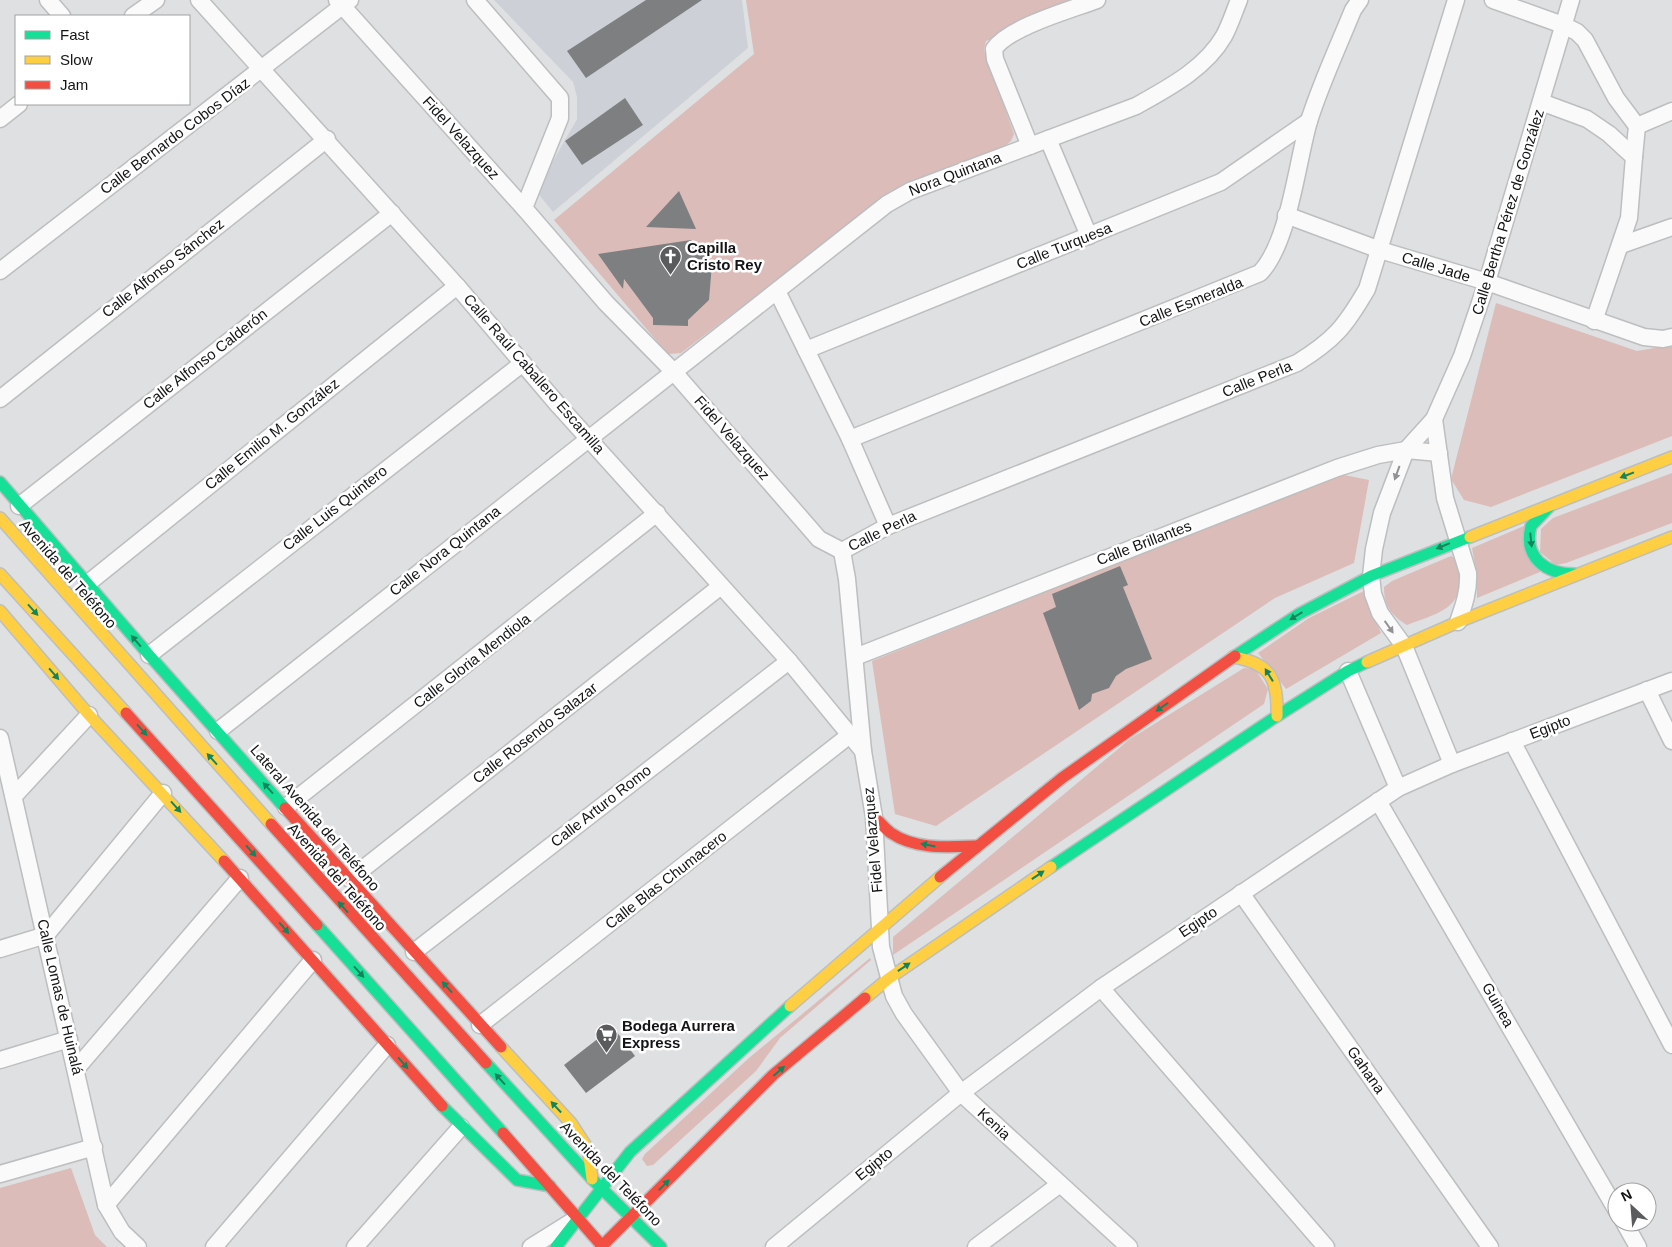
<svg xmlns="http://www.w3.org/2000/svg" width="1672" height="1247" font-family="Helvetica,sans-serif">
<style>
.built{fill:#cdd1d7}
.green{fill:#dbbcb8}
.building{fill:#7e7f81}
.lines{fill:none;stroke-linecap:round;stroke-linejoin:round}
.street-casing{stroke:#bcbebf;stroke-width:19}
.fast-casing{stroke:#bcbebf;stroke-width:14}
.slow-casing{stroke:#bcbebf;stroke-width:14}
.jam-casing{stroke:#bcbebf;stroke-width:14}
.street{stroke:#fafafb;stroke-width:16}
.fast{stroke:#16e098;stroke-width:11}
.slow{stroke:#ffcf43;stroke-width:11}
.jam{stroke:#f24e42;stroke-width:11}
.oneway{fill:#929294}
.oneway2{fill:#15845d}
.labels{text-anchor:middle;stroke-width:5;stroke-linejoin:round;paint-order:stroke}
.street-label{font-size:15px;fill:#131415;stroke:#fff}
.poi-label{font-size:15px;font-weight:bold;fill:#131415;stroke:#fff;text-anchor:start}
</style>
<rect width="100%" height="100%" fill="#dee0e2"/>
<!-- built -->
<path class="built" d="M 494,0 L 742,0 L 748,48 L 553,212 L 536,191 L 577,119 L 577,97 L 573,82 Z"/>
<!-- green -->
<g class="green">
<path d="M 746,0 L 1085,0 L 986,41 L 984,50 L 1014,134 L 1011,141 L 1005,146 L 911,184 L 874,206 L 681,353 L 669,354 L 661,346 L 554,220 L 754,54 Z"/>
<path d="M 1496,303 L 1637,351 L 1672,345 L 1672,436 L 1491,507 L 1464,500 L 1451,479 Z"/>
<path d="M 1672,473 L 1672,523 L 1566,563 L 1556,565 L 1540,552 L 1541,529 L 1553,518 Z"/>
<path d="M 1339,474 L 1369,480 L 1354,563 L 1275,598 L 936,826 L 895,814 L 872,661 Z"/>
<path d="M 1524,526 L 1540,572 L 1477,598 L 1477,576 L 1472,548 Z"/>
<path d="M 1451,556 C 1460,561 1461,567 1461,576 C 1461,611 1434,614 1407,625 C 1391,615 1384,606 1384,587 L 1392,581 Z"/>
<path d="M 1364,591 L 1381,633 L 1286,689 L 1258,653 L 1309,618 Z"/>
<path d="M 1244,668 L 1255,669 L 1268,689 L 1264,704 L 893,955 L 893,937 L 1130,739 Z"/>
<path d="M 870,958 L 871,960 L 780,1038 L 756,1071 L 653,1165 L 647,1166 L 642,1159 L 645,1154 L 749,1058 Z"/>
<path d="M 71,1168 L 95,1235 L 107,1247 L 0,1247 L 0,1188 Z"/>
</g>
<!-- building -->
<g class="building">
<path d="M 646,0 L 702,0 L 586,78 L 567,51 Z"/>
<path d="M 625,98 L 643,125 L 582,165 L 565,141 Z"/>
<path d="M 679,191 L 696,229 L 646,227 Z"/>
<path d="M 691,240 L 712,264 L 709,300 L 688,320 L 688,326 L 653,325 L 653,318 L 624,279 L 623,289 L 598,254 Z"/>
<path d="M 1120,566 L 1128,585 L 1123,587 L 1152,659 L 1126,669 L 1116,676 L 1109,688 L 1092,694 L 1091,701 L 1079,710 L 1043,613 L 1056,607 L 1052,594 Z"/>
<path d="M 613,1027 L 635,1056 L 586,1093 L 564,1065 Z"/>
</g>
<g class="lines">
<defs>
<g id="street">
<path d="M 48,0 L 62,16"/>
<path d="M 199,0 L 457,286 L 559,406 L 789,661 L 863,751"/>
<path d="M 337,0 L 524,208 L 606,303 L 673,371 L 819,539 L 842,551"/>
<path d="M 475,0 L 560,98 L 560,118 L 524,208"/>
<path d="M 1493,0 L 1563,25 L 1577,32 L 1585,40 L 1616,98 L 1637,126 L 1634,157"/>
<path d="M 133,16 L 156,0"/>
<path d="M 1541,102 L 1587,119 L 1609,134 L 1634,157 L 1629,218 L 1594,321"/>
<path d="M 0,119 L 19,104"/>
<path d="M 1637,126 L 1672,111"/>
<path d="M 1048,139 L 1089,236"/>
<path d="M 1030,146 L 995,59 L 994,49 C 1009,27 1070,10 1097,0"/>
<path d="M 1286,215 L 1380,250 L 1487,282 L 1644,337 L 1663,339 L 1672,337"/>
<path d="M 1621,245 L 1672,227"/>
<path d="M 0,271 L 350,0"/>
<path d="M 777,291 L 850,439 L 888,526"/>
<path d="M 806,350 L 1221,182 L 1309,121"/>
<path d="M 0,399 L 327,139"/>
<path d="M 1434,419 L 1445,498 L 1468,573 C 1469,591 1464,605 1458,622"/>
<path d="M 850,439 L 1260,273 C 1289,243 1297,162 1309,121 C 1321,83 1338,47 1353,10 L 1360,0"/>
<path d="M 19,506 L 392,213"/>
<path d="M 842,551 L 888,526 L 1297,363 C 1334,340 1345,327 1367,289 L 1456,0"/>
<path d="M 842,551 L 847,579 L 863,751 L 874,817 L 881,947 L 894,996 L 904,1014 L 961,1093 L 1129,1247"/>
<path d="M 87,584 L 457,286"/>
<path d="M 149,655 L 523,363"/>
<path d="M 855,657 L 1337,468 L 1378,455 L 1406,450 L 1439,453"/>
<path d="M 1348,671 L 1398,788"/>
<path d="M 1647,690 L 1672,741"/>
<path d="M 218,731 L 887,204 L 910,191 L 1136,106 C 1168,88 1205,69 1224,36 C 1230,25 1234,12 1239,0"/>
<path d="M 0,738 L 106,1205 L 122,1232 L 138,1247"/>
<path d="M 1512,741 L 1672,1045"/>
<path d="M 1452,764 L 1404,646 L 1380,613 L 1373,594 L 1371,576 L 1374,549 L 1382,513 L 1406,450 L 1434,419 L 1462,356 L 1487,282 L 1571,0"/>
<path d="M 14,796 L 89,715"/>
<path d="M 1378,801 L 1617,1211"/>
<path d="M 286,807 L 657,513"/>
<path d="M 350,879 L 721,586"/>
<path d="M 1241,893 L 1490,1247"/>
<path d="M 0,949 L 46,935 L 163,793"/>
<path d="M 414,952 L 789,661"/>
<path d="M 1101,988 L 1326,1247"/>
<path d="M 480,1025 L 851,734"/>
<path d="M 0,1060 L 69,1039"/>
<path d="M 76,1069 L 240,878"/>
<path d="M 0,1174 L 94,1147"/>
<path d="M 106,1205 L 313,960"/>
<path d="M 1624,1222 L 1638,1247"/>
<path d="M 214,1247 L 387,1045"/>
<path d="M 355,1247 L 461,1127"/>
<path d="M 531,1247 L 571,1222"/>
<path d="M 774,1247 L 961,1093 L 1101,988 L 1398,788 L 1452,764 L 1672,681"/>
<path d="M 976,1247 L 1060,1184"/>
</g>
<g id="fast">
<path d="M 0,482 L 149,655 L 285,808"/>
<path d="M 1550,506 L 1531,526 C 1523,558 1546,574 1575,574"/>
<path d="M 1235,656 L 1299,614 L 1371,576 L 1470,537"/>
<path d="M 1051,867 L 1277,716 L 1348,671 L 1367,662"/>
<path d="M 317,925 L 503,1133"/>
<path d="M 486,1063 L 592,1179 L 661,1247"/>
<path d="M 442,1106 L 517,1180 L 550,1186"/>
<path d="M 556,1247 L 630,1152 L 790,1006"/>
</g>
<g id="slow">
<path d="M 0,518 L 271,824"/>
<path d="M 1470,537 L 1672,457"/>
<path d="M 0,574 L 126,713"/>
<path d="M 0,611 L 89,715 L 224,861"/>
<path d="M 1233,657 C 1271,663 1278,679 1277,716"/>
<path d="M 1367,662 L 1458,622 L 1672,537"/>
<path d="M 865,998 L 888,979 L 1051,867"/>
<path d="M 790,1006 L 940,877"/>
<path d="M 501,1047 L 571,1123 L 588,1149 L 592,1179"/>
</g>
<g id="jam">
<path d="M 126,713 L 317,925"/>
<path d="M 285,808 L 501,1047"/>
<path d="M 874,817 C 880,822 885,829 891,833 C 916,850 948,847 976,846"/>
<path d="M 271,824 L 486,1063"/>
<path d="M 224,861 L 442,1106"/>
<path d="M 940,877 L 1062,778 L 1235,656"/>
<path d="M 503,1133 L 603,1247"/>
<path d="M 601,1247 L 773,1075 L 865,998"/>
</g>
</defs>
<!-- street casing -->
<use href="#street" class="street-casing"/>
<!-- fast casing -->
<use href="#fast" class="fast-casing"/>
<!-- slow casing -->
<use href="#slow" class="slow-casing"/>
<!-- jam casing -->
<use href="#jam" class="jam-casing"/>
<!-- street -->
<use href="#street" class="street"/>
<!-- fast -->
<use href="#fast" class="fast"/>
<!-- slow -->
<use href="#slow" class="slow"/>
<!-- jam -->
<use href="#jam" class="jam"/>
</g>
<!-- one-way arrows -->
<defs><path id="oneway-solid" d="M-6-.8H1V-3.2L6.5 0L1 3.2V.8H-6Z" transform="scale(1.25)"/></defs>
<g class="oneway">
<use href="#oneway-solid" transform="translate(1397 473) rotate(110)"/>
<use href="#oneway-solid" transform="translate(1389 627) rotate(55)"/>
</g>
<g class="oneway2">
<use href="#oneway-solid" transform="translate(1627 475) rotate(159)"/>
<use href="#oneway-solid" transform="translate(1531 540) rotate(84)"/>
<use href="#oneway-solid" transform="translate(1443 546) rotate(158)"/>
<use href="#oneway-solid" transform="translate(33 610) rotate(48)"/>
<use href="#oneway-solid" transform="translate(1296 616) rotate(149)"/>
<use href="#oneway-solid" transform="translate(136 641) rotate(-131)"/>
<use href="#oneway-solid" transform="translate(54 674) rotate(49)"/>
<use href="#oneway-solid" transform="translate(1269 675) rotate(-122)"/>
<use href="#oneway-solid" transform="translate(1162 707) rotate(145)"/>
<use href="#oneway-solid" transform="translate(142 730) rotate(48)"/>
<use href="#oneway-solid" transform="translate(212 759) rotate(-132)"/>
<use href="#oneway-solid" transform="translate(268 788) rotate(-132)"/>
<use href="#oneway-solid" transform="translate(176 807) rotate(48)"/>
<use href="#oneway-solid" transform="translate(928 845) rotate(-169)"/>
<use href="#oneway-solid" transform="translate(251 851) rotate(48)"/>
<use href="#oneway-solid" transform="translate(1038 875) rotate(-34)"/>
<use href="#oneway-solid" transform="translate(343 907) rotate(-132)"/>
<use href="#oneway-solid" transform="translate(284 928) rotate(49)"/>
<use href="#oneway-solid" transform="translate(904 967) rotate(-34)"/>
<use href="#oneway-solid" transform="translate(359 972) rotate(48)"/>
<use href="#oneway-solid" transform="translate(447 987) rotate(-132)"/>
<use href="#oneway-solid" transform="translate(403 1063) rotate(49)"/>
<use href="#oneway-solid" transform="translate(779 1071) rotate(-41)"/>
<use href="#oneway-solid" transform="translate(500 1079) rotate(-132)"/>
<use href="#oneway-solid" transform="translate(556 1107) rotate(-133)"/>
<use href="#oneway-solid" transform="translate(664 1185) rotate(-45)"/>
</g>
<!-- icons -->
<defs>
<symbol id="church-pin" viewBox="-11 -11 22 30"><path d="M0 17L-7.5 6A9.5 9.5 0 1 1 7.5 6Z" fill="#5a5b5d" stroke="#fff"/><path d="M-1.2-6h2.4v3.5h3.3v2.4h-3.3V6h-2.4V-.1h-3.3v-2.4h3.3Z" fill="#fff"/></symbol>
<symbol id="supermarket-pin" viewBox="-11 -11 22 30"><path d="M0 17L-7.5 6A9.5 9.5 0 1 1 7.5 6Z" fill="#5a5b5d" stroke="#fff"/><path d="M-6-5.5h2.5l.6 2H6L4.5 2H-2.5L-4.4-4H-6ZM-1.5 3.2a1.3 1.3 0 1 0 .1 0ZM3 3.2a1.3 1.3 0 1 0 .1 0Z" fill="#fff"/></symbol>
</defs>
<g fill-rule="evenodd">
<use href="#church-pin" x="658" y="244" width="25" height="34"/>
<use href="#supermarket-pin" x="594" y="1022" width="25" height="34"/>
</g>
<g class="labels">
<!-- street labels -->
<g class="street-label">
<text transform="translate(175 136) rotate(-37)" y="5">Calle Bernardo Cobos Díaz</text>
<text transform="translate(461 138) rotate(48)" y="5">Fidel Velazquez</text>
<text transform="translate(955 174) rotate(-21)" y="5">Nora Quintana</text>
<text transform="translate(1508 212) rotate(-73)" y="5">Calle Bertha Pérez de González</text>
<text transform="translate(1064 246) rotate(-22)" y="5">Calle Turquesa</text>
<text transform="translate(1436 267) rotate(17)" y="5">Calle Jade</text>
<text transform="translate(163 268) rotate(-38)" y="5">Calle Alfonso Sánchez</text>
<text transform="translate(1191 302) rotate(-22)" y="5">Calle Esmeralda</text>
<text transform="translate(205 359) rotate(-38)" y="5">Calle Alfonso Calderón</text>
<text transform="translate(534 374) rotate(49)" y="5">Calle Raúl Caballero Escamilla</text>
<text transform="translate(1257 379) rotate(-22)" y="5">Calle Perla</text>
<text transform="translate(272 434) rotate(-39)" y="5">Calle Emilio M. González</text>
<text transform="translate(732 438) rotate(49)" y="5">Fidel Velazquez</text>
<text transform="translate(335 508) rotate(-38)" y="5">Calle Luis Quintero</text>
<text transform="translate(882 531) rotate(-26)" y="5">Calle Perla</text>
<text transform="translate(1144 543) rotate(-21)" y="5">Calle Brillantes</text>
<text transform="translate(445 551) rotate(-38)" y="5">Calle Nora Quintana</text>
<text transform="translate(68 574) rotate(49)" y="5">Avenida del Teléfono</text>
<text transform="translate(472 661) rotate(-38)" y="5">Calle Gloria Mendiola</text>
<text transform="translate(1550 727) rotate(-21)" y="5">Egipto</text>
<text transform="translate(535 733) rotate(-38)" y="5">Calle Rosendo Salazar</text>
<text transform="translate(601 806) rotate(-38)" y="5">Calle Arturo Romo</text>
<text transform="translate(315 818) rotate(49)" y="5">Lateral Avenida del Teléfono</text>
<text transform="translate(873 840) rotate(-95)" y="5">Fidel Velazquez</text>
<text transform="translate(337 877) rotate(48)" y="5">Avenida del Teléfono</text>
<text transform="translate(666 880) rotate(-38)" y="5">Calle Blas Chumacero</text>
<text transform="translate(1198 922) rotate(-34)" y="5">Egipto</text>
<text transform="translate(60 997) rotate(77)" y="5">Calle Lomas de Huinalá</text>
<text transform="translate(1498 1005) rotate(60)" y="5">Guinea</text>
<text transform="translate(1366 1070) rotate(55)" y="5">Gahana</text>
<text transform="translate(994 1124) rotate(43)" y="5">Kenia</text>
<text transform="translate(874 1164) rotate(-39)" y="5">Egipto</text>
<text transform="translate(611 1174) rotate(46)" y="5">Avenida del Teléfono</text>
</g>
<!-- poi labels -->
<g class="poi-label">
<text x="687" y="253">Capilla<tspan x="687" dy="17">Cristo Rey</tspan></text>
<text x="622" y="1031">Bodega Aurrera<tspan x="622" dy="17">Express</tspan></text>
</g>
</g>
<!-- legend -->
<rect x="15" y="15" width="175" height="90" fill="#ffffff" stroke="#a1a1a1"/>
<rect x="25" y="31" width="25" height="8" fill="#16e098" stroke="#a1a1a1"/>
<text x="60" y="40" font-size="15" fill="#131415">Fast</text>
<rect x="25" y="56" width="25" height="8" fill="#ffcf43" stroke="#a1a1a1"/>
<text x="60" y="65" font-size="15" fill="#131415">Slow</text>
<rect x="25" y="81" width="25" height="8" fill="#f24e42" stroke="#a1a1a1"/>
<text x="60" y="90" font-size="15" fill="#131415">Jam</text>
<!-- north arrow -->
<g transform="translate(1632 1207) rotate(334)"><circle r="24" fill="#ffffff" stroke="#a1a1a1"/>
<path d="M0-4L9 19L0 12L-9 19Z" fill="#5a5b5d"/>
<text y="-8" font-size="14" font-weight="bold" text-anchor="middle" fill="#131415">N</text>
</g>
</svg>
